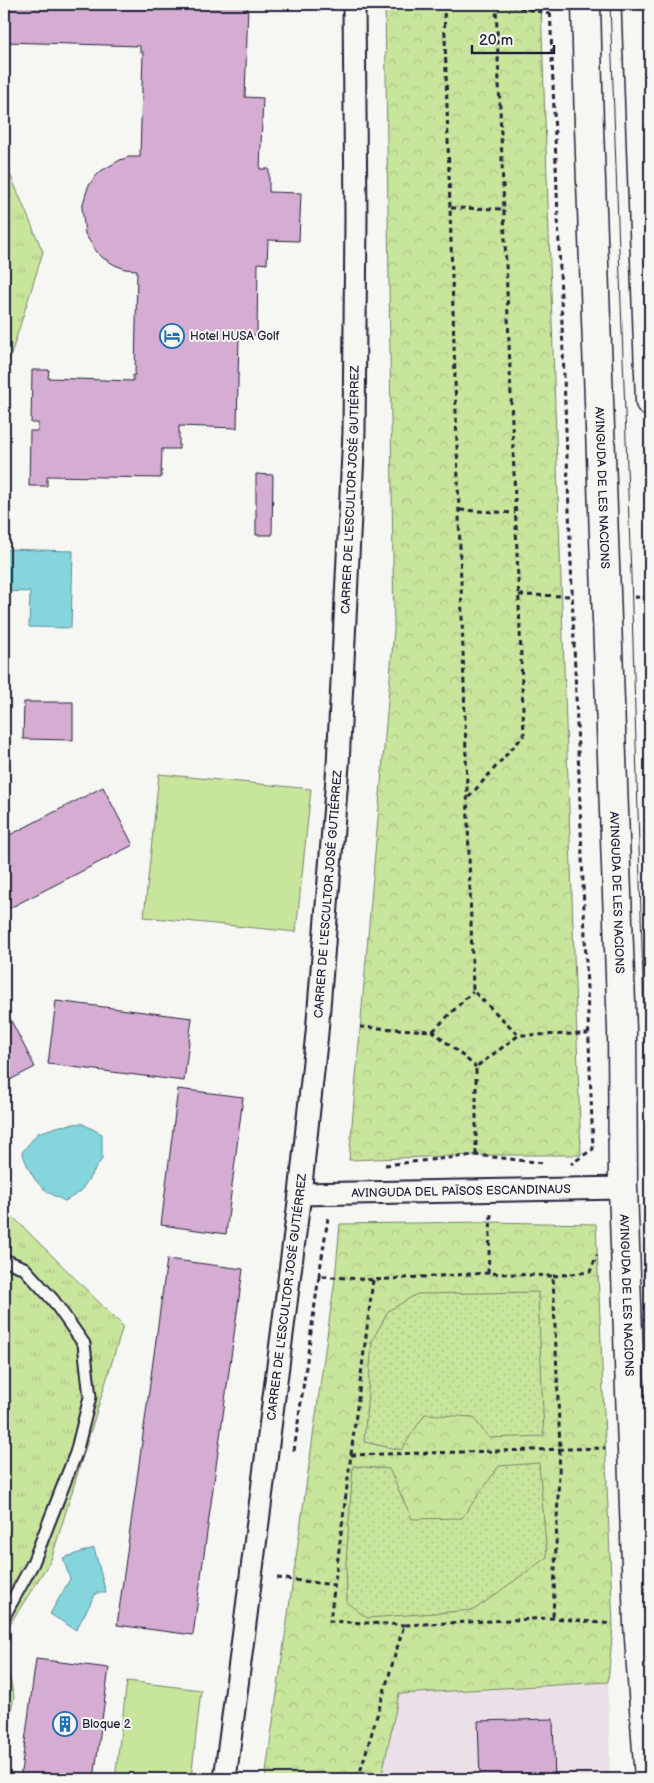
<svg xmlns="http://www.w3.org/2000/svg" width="654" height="1783" font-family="'Balsamiq Sans',sans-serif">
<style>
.built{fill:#ece0e8}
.grass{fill:url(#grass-tufts);stroke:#75846c}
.forest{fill:url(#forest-crowns);stroke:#75846c}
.garden{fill:url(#garden-dots);stroke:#75846c}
.pitch{fill:#c8e59c;stroke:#75846c}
.water{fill:#84d5dc;stroke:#5d8d9c}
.building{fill:#d5acd2;stroke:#22223b}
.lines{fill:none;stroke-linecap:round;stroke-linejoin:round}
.lane-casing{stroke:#22223b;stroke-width:15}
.street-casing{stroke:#22223b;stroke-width:25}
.secondary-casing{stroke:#22223b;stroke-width:31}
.path{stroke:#22223b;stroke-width:3;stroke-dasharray:5 4;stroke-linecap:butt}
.lane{stroke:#f6f6f2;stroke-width:11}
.street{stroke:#f6f6f2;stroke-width:21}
.secondary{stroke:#f6f6f2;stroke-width:28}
.tram{stroke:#22223b;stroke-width:1}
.labels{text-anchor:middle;stroke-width:4;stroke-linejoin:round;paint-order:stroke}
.poi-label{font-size:12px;fill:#22223b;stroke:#f6f6f2;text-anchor:start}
.street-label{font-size:12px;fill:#22223b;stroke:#f6f6f2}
</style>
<defs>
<pattern id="grass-tufts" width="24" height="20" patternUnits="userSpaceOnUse" patternTransform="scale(1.25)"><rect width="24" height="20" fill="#c8e59c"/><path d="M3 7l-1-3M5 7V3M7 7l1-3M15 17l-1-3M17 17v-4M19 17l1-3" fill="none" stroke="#acc487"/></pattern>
<pattern id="forest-crowns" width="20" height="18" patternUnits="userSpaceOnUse" patternTransform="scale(1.25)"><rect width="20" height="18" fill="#c8e59c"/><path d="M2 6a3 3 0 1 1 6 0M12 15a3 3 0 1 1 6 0" fill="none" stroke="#acc487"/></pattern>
<pattern id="garden-dots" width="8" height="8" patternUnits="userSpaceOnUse" patternTransform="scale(1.25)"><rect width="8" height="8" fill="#c8e59c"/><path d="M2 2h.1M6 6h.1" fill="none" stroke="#acc487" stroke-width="1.8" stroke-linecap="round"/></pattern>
</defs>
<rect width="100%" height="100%" fill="#f6f6f2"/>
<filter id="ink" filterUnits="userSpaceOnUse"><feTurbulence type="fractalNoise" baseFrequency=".02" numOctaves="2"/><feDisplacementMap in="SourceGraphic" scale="10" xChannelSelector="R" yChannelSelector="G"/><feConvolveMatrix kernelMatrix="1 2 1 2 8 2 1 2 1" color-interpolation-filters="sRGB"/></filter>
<g filter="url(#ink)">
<!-- built -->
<path class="built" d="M 608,1682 L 610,1779 L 381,1779 L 399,1694 Z"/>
<!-- grass -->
<g class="grass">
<path d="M 4,160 L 43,252 L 4,377 Z"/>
<path d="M 4,1211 L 9,1213 L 123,1326 L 51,1560 L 4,1633 Z"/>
<path d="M 4,1652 L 14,1697 L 4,1743 Z"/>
</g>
<!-- forest -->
<g class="forest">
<path d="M 385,4 L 541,4 L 581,1155 L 476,1155 L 349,1160 L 394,630 Z"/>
<path d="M 486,1222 L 596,1224 L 613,1627 L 608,1682 L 399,1694 L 381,1779 L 265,1779 L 335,1279 L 340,1224 Z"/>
</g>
<!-- garden -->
<g class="garden">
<path d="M 538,1292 L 544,1436 L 489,1438 L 473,1417 L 425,1414 L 401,1450 L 364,1442 L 372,1341 L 388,1311 L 417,1294 Z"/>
<path d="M 539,1463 L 547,1557 L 474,1610 L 367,1618 L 347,1603 L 346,1562 L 353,1466 L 389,1469 L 412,1519 L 462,1518 L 499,1466 Z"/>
</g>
<!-- pitch -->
<g class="pitch">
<path d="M 159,774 L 311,789 L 296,932 L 144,917 Z"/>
<path d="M 127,1681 L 201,1690 L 191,1779 L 115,1779 Z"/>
</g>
<!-- water -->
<g class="water">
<path d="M 4,549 L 73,551 L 71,628 L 29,627 L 30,592 L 4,591 Z"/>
<path d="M 81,1123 L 102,1134 L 102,1159 L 80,1192 L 65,1201 C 38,1189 32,1179 22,1152 L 38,1133 L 60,1126 Z"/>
<path d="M 94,1548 L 106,1593 L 96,1593 L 76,1630 L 50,1614 L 70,1579 L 63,1558 Z"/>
</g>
<!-- building -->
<g class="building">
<path d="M 4,4 L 248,4 L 245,97 L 263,98 L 260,169 L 269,169 L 269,192 L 301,193 L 299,241 L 268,240 L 267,264 L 258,263 L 257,335 L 239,335 L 237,428 L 179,426 L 179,449 L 162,449 L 161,478 L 47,476 L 47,486 L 29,486 L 30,431 L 38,431 L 38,423 L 31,423 L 32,370 L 49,370 L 48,378 L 133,381 L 133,375 L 135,375 L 137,270 L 125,269 L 115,265 L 103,258 L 96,251 L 85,234 L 82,207 L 88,187 L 94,178 L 101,171 L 120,160 L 129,157 L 140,157 L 143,52 L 140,52 L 140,46 L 4,42 Z"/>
<path d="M 256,474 L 273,475 L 272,535 L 256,535 Z"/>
<path d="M 24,702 L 73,702 L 73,740 L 23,739 Z"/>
<path d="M 103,787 L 133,845 L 4,911 L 4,838 Z"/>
<path d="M 56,1001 L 192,1018 L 184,1081 L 48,1064 Z"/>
<path d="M 5,1009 L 35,1067 L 4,1083 L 4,1010 Z"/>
<path d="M 178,1089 L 243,1097 L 226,1234 L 161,1225 Z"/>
<path d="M 167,1259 L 243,1269 L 193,1635 L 117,1625 Z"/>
<path d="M 36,1659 L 109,1668 L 94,1779 L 20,1779 Z"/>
<path d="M 553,1719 L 555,1779 L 480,1779 L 478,1721 Z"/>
</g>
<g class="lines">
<defs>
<path id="lane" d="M 4,1260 L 24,1268 L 53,1300 L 84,1344 L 90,1397 L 76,1453 L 33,1563 L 4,1616"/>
<g id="street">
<path id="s1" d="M 300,1194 L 623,1188"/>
<path id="s2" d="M 225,1779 L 300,1194 L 317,1033 L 338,765 L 354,432 L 356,217 L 354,4"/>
</g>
<g id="secondary">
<path id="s3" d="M 586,4 L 589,127 L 622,1030 L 623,1188 L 638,1624 L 649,1779"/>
<path d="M 636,4 L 650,402"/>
</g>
</defs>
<!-- lane casing -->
<use href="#lane" class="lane-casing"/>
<!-- street casing -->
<use href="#street" class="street-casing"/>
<!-- secondary casing -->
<use href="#secondary" class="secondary-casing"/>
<!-- path -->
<g class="path">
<path d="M 444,4 L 473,991 L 519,1035"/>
<path d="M 502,4 L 550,14"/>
<path d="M 550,4 L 593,1149 L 571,1164"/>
<path d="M 451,208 L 504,209"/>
<path d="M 460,510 L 515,513"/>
<path d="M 519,595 L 573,596"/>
<path d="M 634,597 L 650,598"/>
<path d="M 469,797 L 524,735 L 496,4"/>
<path d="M 360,1027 L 433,1031 L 476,1067"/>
<path d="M 433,1031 L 473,991"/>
<path d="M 476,1155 L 476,1067 L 519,1035 L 588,1034"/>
<path d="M 385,1165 L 476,1155 L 543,1163"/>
<path d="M 488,1273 L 491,1214"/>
<path d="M 319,1276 L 328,1218"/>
<path d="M 553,1276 L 590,1272 L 597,1255"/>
<path d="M 373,1280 L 330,1621 L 404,1625"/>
<path d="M 294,1451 L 319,1276 L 373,1280 L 488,1273 L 553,1276 L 560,1449 L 553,1618"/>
<path d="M 351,1455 L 605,1448"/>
<path d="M 277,1578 L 335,1585"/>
<path d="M 358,1779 L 404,1625 L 553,1618 L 612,1624"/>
</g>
<!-- lane -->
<use href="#lane" class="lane"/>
<!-- street -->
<use href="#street" class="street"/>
<!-- secondary -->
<use href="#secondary" class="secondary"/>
<!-- tram -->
<path class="tram" d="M 610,4 L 631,575 L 650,1218"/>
</g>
</g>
<!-- icons -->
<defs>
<symbol id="hotel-ring" viewBox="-11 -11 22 22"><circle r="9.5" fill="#f6f6f2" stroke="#1f6fb2" stroke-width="1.5"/><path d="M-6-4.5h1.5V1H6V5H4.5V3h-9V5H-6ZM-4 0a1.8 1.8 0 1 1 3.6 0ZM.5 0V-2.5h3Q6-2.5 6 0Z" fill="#1f6fb2"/></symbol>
<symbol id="building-ring" viewBox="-11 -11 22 22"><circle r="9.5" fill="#f6f6f2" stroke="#1f6fb2" stroke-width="1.5"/><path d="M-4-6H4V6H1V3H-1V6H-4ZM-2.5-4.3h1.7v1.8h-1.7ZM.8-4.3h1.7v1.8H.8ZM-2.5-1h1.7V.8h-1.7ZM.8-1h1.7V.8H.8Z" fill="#1f6fb2"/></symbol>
</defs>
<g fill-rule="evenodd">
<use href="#hotel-ring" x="158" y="322" width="28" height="28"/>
<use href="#building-ring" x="51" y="1710" width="28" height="28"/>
</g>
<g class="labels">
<!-- poi labels -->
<g class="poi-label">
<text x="190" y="340">Hotel HUSA Golf</text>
<text x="82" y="1728">Bloque 2</text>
</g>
<!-- street labels -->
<g class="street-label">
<text dy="4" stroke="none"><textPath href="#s3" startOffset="484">AVINGUDA DE LES NACIONS</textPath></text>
<text dy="4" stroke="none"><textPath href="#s2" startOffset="1296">CARRER DE L'ESCULTOR JOSÉ GUTIÉRREZ</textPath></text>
<text dy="4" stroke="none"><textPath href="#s3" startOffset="889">AVINGUDA DE LES NACIONS</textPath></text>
<text dy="4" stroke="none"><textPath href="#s2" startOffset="891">CARRER DE L'ESCULTOR JOSÉ GUTIÉRREZ</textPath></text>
<text dy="4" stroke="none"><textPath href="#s1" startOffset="161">AVINGUDA DEL PAÏSOS ESCANDINAUS</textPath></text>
<text dy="4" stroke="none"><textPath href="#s3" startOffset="1292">AVINGUDA DE LES NACIONS</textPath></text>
<text dy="4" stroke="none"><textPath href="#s2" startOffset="486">CARRER DE L'ESCULTOR JOSÉ GUTIÉRREZ</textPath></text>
</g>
</g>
<!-- margin -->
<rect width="654" height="1783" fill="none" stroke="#f6f6f2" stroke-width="20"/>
<rect x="10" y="10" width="634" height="1763" fill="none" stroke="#22223b" stroke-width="2" filter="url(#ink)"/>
<!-- scale -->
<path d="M472 45v8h82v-8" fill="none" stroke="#22223b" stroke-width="2.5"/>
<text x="479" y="45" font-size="15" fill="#22223b" stroke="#f6f6f2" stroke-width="4" paint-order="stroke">20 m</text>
</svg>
